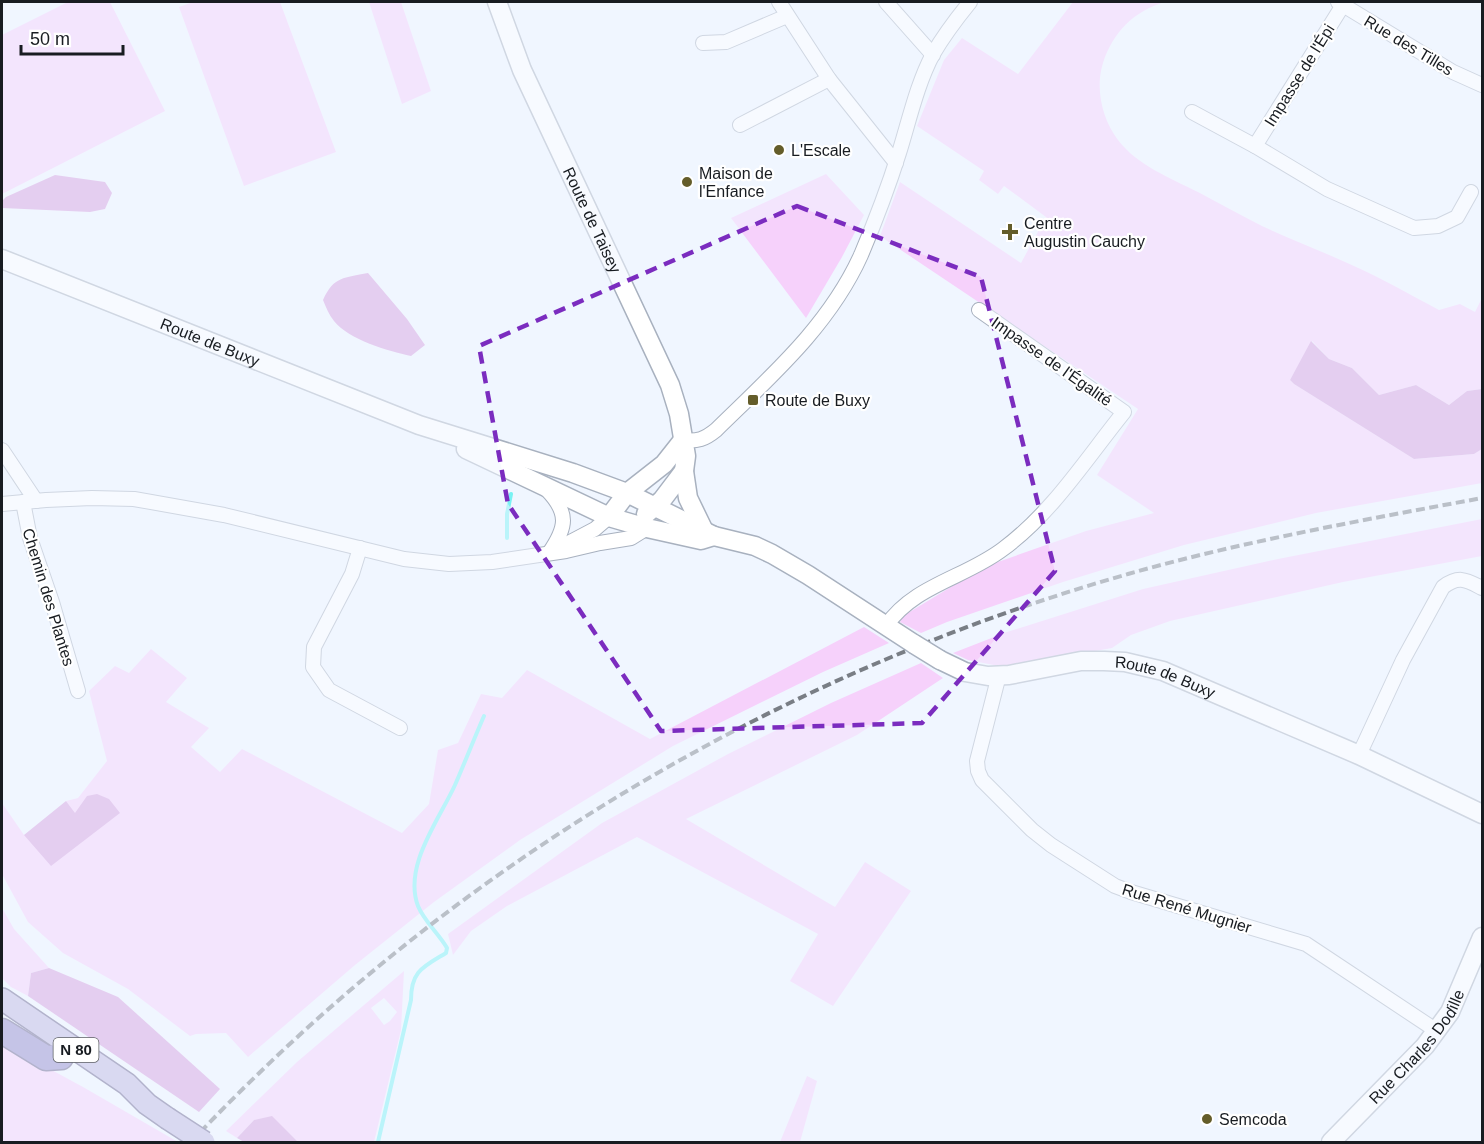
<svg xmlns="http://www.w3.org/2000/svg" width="1484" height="1144" font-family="Helvetica,sans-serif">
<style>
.green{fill:#f6d1fb;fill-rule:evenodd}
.forest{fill:#d69ede}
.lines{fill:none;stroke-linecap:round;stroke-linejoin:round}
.stream{stroke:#79f2f3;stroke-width:4}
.street-casing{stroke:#a8b1bf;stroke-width:16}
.secondary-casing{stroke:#a8b1bf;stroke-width:21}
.primary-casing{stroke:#67628e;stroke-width:24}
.highway-casing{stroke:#67628e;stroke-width:27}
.street{stroke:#fff;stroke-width:14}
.secondary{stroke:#fff;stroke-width:18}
.primary{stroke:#bdb7df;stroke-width:21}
.highway{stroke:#9187c9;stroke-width:24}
.rail{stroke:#797e85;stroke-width:4;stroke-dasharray:9 4.5;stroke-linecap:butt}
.secondary-bridge-casing{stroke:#a8b1bf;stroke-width:21;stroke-linecap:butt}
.primary-bridge-casing{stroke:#67628e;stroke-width:24;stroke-linecap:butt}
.secondary-bridge{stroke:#fff;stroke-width:18}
.primary-bridge{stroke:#bdb7df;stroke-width:21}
.marked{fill:none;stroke:#7b2cbf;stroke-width:4.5;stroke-dasharray:12 8;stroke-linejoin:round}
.poi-dot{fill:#645d2a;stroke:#fff;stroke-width:2}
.labels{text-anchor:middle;stroke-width:4.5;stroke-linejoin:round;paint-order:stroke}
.shield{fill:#fff;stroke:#5d6064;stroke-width:1.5}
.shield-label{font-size:15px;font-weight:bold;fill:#181c21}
.street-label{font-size:16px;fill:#181c21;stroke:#fff}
.poi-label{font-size:16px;fill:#181c21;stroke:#fff;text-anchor:start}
</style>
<rect width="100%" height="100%" fill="#f0f6ff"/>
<!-- green -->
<g class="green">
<path d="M 68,2 L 110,2 L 165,111 L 2,194 L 2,35 Z"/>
<path d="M 193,2 L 280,2 L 336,152 L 244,186 L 179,7 Z"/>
<path d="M 369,2 L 401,2 L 431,91 L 402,104 Z"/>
<path d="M 1073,2 L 1165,2 C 1134,11 1113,32 1103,63 C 1095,88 1102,119 1118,140 C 1137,165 1170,178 1198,192 C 1219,203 1240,215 1262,226 C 1292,240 1324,252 1354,266 C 1383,279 1411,295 1439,310 L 1460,304 L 1475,312 L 1482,298 L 1482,389 L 1467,391 L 1449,405 L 1416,385 L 1379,395 L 1352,368 L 1329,359 L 1312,341 L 1290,380 L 1294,384 L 1414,459 L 1474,454 L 1482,449 L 1482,483 L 1316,513 L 1184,545 L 1063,582 L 947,622 L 921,633 L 900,622 L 903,616 L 974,573 L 995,563 L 1086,531 L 1154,513 L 1097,475 L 1138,409 L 880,236 L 900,182 L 1021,263 L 1046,217 L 1004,186 L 998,194 L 979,180 L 984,171 L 917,126 L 944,60 L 962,38 L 1018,74 Z"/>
<path d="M 826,174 L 864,215 L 842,257 L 806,318 L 731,218 Z"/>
<path d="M 1482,519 L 1482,556 L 1343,582 L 1170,621 L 1131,635 L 1112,648 L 1004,667 L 968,660 L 953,653 L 1007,632 L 1143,589 L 1278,559 Z"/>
<path d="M 864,627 L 889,643 L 823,672 L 673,746 L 520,840 L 434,902 L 355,965 L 248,1057 L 226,1033 L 196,1034 L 190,1036 L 128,989 L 63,953 L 28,922 L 2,874 L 2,803 L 24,835 L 75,814 L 66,801 L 78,798 L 107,761 L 89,691 L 115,666 L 129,673 L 151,649 L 187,678 L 166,702 L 209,728 L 191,747 L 220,772 L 242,749 L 402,833 L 429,804 L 438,750 L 458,743 L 481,694 L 502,698 L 527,670 L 650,739 Z"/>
<path d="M 921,663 L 943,678 L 857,735 L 686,819 L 835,907 L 865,862 L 911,891 L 833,1006 L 790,981 L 818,934 L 637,837 L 507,906 L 471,931 L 453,955 L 448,934 L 602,823 L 728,754 L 831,703 Z"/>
<path d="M 2,908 L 14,929 L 49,968 L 31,973 L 28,996 L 11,987 L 2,978 Z"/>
<path d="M 404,971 L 401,1030 L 374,1142 L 298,1142 L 272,1117 L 254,1120 L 237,1138 L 226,1131 L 297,1062 ZM 384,998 L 397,1012 L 390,1021 L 384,1025 L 371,1008 Z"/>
<path d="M 2,1043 L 83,1087 L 178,1142 L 2,1142 Z"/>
<path d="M 807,1076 L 817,1081 L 800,1142 L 780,1142 Z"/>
</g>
<!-- forest -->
<g class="forest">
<path d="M 55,175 L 105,182 L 112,193 L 105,209 L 90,212 L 2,208 L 2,201 L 6,197 Z"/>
<path d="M 368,273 L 407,319 L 425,345 L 411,356 C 388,351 349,340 334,321 C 329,315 326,307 323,300 C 334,276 344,278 368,273 Z"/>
<path d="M 1311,341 L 1329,359 L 1352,368 L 1379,395 L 1416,385 L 1449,405 L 1467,391 L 1482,389 L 1482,449 L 1474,454 L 1414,459 L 1294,384 L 1290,380 Z"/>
<path d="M 97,794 L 109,799 L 120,813 L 51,866 L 24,835 L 66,801 L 75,813 L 87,796 Z"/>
<path d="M 49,968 L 118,997 L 220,1089 L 199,1112 L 28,996 L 31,973 Z"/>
<path d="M 272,1116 L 298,1142 L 244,1142 L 237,1138 L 254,1120 Z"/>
</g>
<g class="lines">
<!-- stream -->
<g class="stream">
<path d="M 507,538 L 507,514 L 511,494"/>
<path d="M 378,1142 L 411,1000 C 411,971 423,967 446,953 L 447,948 C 439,934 424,921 418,906 C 403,866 439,820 455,785 C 465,762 474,739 484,716"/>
</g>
<defs>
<g id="street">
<path d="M 779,2 L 829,79 L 896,163"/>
<path d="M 886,2 L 933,55"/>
<path d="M 1338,2 L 1453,72 L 1482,85"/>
<path d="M 703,43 L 726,42 L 787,16"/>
<path d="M 1192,112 L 1255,146 L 1327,189 L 1414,228 L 1438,226 L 1457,217 L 1471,192"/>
<path d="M 740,125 L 829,79"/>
<path d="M 1255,146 L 1343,5"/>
<path d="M 683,440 C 697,442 705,439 716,430 C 770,377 829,326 861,255 C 875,222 888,188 899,153 C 909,121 917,84 933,54 C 944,35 957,18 970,2"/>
<path d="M 2,450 L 36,501"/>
<path d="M 547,490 C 569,513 567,527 549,553"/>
<path d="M 23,502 L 30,538 L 52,602 L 78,691"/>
<path d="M 2,504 L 46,500 L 92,498 L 134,499 L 224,515 L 404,559 L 449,564 L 492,562 L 566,551 L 600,543 L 631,538 L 647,528"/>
<path d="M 360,548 L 352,574 L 314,647 L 313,667 L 329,690 L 400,728"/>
<path d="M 559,548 L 595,529 L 609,517"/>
<path d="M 886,626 C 914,585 965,578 1003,549 C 1052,513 1086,459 1124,412 L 979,310"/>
<path d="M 999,675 L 977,761 L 978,771 L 982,780 L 1032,830 L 1051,845 L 1115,886 L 1131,892 L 1306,944 L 1437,1031"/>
<path d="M 1359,755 L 1403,660 L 1443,587 C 1459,575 1466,580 1482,588"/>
</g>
<g id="secondary">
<path id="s1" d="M 497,2 L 522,70 L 670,385 L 679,414 L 686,456 L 684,471 L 688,498 L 703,529"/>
<path id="s2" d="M 2,259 L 419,425 L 573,473 L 627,493 L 714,536 L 755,546 L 772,554 L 808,575 L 914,644"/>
<path d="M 466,449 L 609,517 L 647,528 L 701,540 L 714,536"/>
<path d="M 646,514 L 662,500 L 684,471"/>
<path d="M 609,517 L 627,493 L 664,464 L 683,440"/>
<path id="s3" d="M 940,660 L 965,672 L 988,676 L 1009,675 L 1081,661 L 1104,661 L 1125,662 L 1163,671 L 1359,755 L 1482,814"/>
<path id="s4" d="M 1331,1142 L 1425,1046 L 1450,1012 L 1482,937"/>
</g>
<path id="primary" d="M 2,999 L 127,1084 L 147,1104 L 167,1118"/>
<path id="highway" d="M 2,1031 L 46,1058 L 61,1057"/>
</defs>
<!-- street casing -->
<use href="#street" class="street-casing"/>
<!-- secondary casing -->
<use href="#secondary" class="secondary-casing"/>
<!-- primary casing -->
<use href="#primary" class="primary-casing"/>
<!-- highway casing -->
<use href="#highway" class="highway-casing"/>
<!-- street -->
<use href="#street" class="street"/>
<!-- secondary -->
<use href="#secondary" class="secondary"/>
<!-- primary -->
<use href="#primary" class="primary"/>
<!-- highway -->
<use href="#highway" class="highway"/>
<!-- rail -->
<path class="rail" d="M 191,1142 C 446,871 770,676 1128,574 C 1244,541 1364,520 1482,498"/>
<defs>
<path id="secondary-bridge" d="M 914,644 L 940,660"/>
<path id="primary-bridge" d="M 167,1118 L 204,1142"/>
</defs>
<!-- secondary-bridge casing -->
<use href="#secondary-bridge" class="secondary-bridge-casing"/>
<!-- primary-bridge casing -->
<use href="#primary-bridge" class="primary-bridge-casing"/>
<!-- secondary-bridge -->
<use href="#secondary-bridge" class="secondary-bridge"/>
<!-- primary-bridge -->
<use href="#primary-bridge" class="primary-bridge"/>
</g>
<!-- marked area -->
<path d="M0 0H1484V1144H0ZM 797,206 L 981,277 L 1055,571 L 922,723 L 661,731 L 508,504 L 479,346 Z" fill="#f0f6ff" fill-opacity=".55" fill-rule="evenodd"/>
<path class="marked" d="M 797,206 L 981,277 L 1055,571 L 922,723 L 661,731 L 508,504 L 479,346 Z"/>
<!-- markers -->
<g class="poi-dot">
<circle cx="779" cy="150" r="6"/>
<circle cx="687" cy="182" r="6"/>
<path d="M1007 223h6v6h6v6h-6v6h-6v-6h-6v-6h6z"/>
<rect x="747" y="394" width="12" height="12" rx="3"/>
<circle cx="1207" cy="1119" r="6"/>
</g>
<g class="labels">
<!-- shield labels -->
<rect class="shield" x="53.5" y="1038" width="45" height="24" rx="4.5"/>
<g class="shield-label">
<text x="76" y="1055">N 80</text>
</g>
<!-- street labels -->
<g class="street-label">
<text transform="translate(1409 45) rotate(31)" y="6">Rue des Tilles</text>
<text transform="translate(1299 75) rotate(-58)" y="6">Impasse de l'Épi</text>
<text dy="6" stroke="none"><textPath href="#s1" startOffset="238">Route de Taisey</textPath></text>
<text dy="6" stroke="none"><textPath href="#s2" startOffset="224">Route de Buxy</textPath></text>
<text transform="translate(1052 361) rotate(35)" y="6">Impasse de l'Égalité</text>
<text transform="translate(49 597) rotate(73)" y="6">Chemin des Plantes</text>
<text dy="6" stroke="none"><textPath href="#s3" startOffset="232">Route de Buxy</textPath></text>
<text transform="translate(1187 908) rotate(17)" y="6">Rue René Mugnier</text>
<text dy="6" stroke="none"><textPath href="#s4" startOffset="129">Rue Charles Dodille</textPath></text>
</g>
<!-- poi labels -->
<g class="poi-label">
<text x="791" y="156">L'Escale</text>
<text x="699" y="179">Maison de<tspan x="699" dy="18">l'Enfance</tspan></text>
<text x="1024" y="229">Centre<tspan x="1024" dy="18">Augustin Cauchy</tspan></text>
<text x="765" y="406">Route de Buxy</text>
<text x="1219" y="1125">Semcoda</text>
</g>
</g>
<!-- border -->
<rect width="1484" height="1144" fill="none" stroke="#181c21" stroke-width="6"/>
<!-- scale -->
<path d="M21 45v9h102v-9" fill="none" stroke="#181c21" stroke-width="3"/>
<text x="30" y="45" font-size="18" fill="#181c21" stroke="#ffffff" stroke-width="4.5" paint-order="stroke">50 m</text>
</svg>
